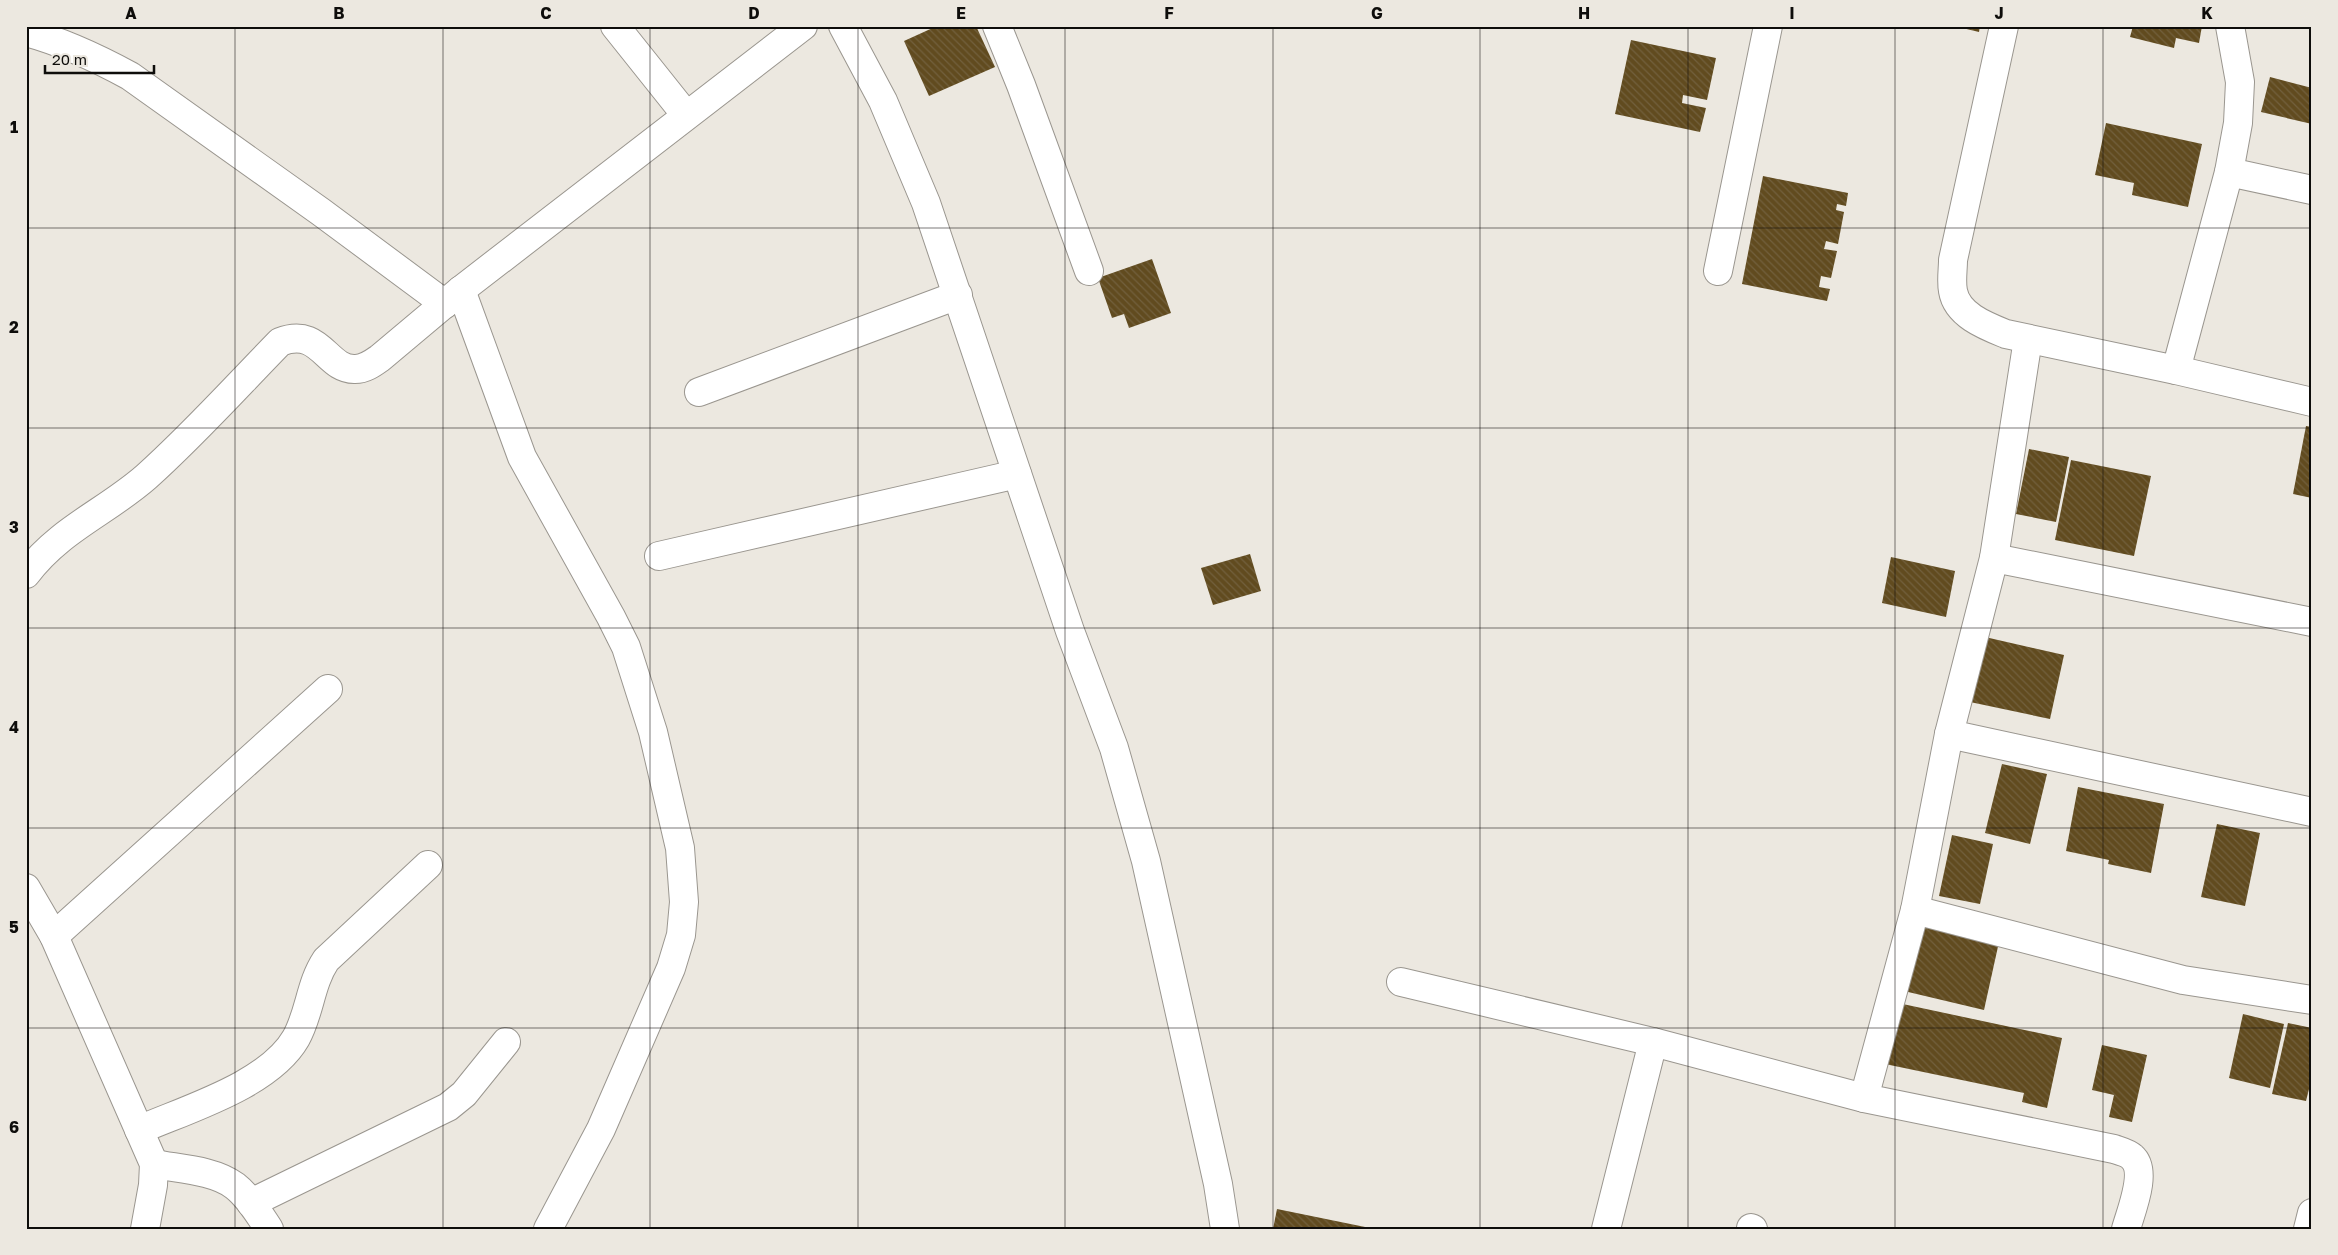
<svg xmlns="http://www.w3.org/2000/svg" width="2338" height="1255" font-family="'Golos Text',sans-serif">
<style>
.building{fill:url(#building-back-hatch)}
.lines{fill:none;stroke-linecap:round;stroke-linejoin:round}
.street-casing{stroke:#9a968f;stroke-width:30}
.street{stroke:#fff;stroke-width:28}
.grid{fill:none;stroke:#0e0d0b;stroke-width:1;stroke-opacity:0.55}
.neatline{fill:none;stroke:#0e0d0b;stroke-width:2}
.grid-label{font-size:16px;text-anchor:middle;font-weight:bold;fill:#0e0d0b}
</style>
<defs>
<pattern id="building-back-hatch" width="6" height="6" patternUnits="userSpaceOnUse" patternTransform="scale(1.25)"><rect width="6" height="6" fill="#614b1f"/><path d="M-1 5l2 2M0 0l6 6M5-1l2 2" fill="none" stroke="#72603d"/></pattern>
</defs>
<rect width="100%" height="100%" fill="#ece8e0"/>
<!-- building -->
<g class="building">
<path d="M 937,26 L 976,26 L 995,67 L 929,96 L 904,41 Z"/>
<path d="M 1954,26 L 1980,26 L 1979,32 Z"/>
<path d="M 2133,26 L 2202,26 L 2199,43 L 2176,38 L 2174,48 L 2130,37 Z"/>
<path d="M 1631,40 L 1716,58 L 1707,100 L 1683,95 L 1682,103 L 1706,108 L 1700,132 L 1615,114 Z"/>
<path d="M 2270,77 L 2312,88 L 2312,124 L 2261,112 Z"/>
<path d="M 2106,123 L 2202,144 L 2188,207 L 2132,195 L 2134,183 L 2095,175 Z"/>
<path d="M 1763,176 L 1848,193 L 1846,206 L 1837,204 L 1836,210 L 1844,212 L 1838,244 L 1826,241 L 1824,249 L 1837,251 L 1831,278 L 1821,276 L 1819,287 L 1830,289 L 1827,301 L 1742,284 Z"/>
<path d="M 1152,259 L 1171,313 L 1129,328 L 1124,314 L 1112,318 L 1098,278 Z"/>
<path d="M 2306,426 L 2312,427 L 2312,498 L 2293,494 Z"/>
<path d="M 2029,449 L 2069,457 L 2056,522 L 2016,514 Z"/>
<path d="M 2071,460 L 2151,476 L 2134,556 L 2055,540 Z"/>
<path d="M 1250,554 L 1261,591 L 1213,605 L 1201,568 Z"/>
<path d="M 1891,557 L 1955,571 L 1946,617 L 1882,603 Z"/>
<path d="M 1985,637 L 2064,655 L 2050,719 L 1970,702 Z"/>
<path d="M 2002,764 L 2047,774 L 2030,844 L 1985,833 Z"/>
<path d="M 2078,787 L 2164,804 L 2151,873 L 2108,864 L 2109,860 L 2066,851 Z"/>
<path d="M 2217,824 L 2260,833 L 2245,906 L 2201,897 Z"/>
<path d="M 1952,835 L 1993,844 L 1980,904 L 1939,896 Z"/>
<path d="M 1919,924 L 1999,942 L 1984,1010 L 1904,991 Z"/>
<path d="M 1898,1003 L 2062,1038 L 2047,1108 L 2022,1102 L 2024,1093 L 1885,1064 Z"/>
<path d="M 2243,1014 L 2284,1024 L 2270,1088 L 2229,1078 Z"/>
<path d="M 2288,1023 L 2312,1028 L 2312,1077 L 2306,1101 L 2272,1094 Z"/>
<path d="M 2102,1045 L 2147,1055 L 2132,1122 L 2109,1117 L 2114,1095 L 2092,1090 Z"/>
<path d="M 1277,1209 L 1370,1228 L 1370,1229 L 1273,1229 Z"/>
</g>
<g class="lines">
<defs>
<g id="street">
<path d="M 615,26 L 686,115"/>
<path d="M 843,26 L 883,101 L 926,203 L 1070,631 L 1114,748 L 1146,861 L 1218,1184 L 1225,1229"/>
<path d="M 997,26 L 1021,85 L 1089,271"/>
<path d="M 2004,26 L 1953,260 C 1953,270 1951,281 1953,291 C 1957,315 1986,326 2006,334 L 2176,370 L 2312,402"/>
<path d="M 26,32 C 63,42 97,58 130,76 L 321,212 L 445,304"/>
<path d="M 2229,172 L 2312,190"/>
<path d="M 1718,271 L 1768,26"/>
<path d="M 461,290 L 522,457 L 611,617 L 626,647 L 653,732 L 680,848 L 684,902 L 681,935 L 671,968 L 601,1129 L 548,1229"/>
<path d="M 2176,370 L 2229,172 L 2238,123 L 2240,82 L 2230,26"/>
<path d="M 699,392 L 958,295"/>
<path d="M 659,556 L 1017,474"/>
<path d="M 1994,558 L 2312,622"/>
<path d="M 26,574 C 60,529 106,512 146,477 C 193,435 236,387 280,342 C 321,326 326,370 355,369 C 365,369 373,363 380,358 L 461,290 L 803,26"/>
<path d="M 1949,734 L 2312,812"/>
<path d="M 26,888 L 54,936 L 154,1164 L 153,1185 L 145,1229"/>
<path d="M 1915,910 L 2183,980 L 2312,1000"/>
<path d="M 54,936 L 328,689"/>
<path d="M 1401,982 L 1653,1042 L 1864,1098 L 1915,910 L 1949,734 L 1994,558 L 2028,339"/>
<path d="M 1864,1098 L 2114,1149 C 2120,1151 2128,1153 2132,1157 C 2148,1171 2131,1211 2126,1229"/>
<path d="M 139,1130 C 187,1109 269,1085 296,1038 C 310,1013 310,984 326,960 L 428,865"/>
<path d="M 154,1164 C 179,1169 214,1170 235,1186 C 249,1197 259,1214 269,1229"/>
<path d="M 251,1203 L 448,1107 L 464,1094 L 506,1042"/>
<path d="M 1751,1228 L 1753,1229"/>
<path d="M 1606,1229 L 1653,1042"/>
<path d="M 2308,1229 L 2312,1213"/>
</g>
</defs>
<!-- street casing -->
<use href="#street" class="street-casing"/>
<!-- street -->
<use href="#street" class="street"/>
</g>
<!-- grid -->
<path class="grid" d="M 235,26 L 235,1229M 443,26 L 443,1229M 650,26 L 650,1229M 858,26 L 858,1229M 1065,26 L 1065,1229M 1273,26 L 1273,1229M 1480,26 L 1480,1229M 1688,26 L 1688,1229M 1895,26 L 1895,1229M 2103,26 L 2103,1229M 26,228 L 2312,228M 26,428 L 2312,428M 26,628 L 2312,628M 26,828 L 2312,828M 26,1028 L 2312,1028"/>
<!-- border -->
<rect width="2338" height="1255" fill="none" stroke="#ece8e0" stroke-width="55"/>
<!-- scale -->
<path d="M45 65v8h109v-8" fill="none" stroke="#0e0d0b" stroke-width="2.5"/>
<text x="52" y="65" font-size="15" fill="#0e0d0b" stroke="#ece8e0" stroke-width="4" paint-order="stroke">20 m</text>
<rect x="28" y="28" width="2282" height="1200" class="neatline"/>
<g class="grid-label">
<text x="131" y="19">A</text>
<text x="339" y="19">B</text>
<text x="546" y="19">C</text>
<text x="754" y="19">D</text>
<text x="961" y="19">E</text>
<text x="1169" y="19">F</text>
<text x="1377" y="19">G</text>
<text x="1584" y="19">H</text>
<text x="1792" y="19">I</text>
<text x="1999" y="19">J</text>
<text x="2207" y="19">K</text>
<text x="14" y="133">1</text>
<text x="14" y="333">2</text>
<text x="14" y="533">3</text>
<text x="14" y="733">4</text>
<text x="14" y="933">5</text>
<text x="14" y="1133">6</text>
</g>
</svg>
